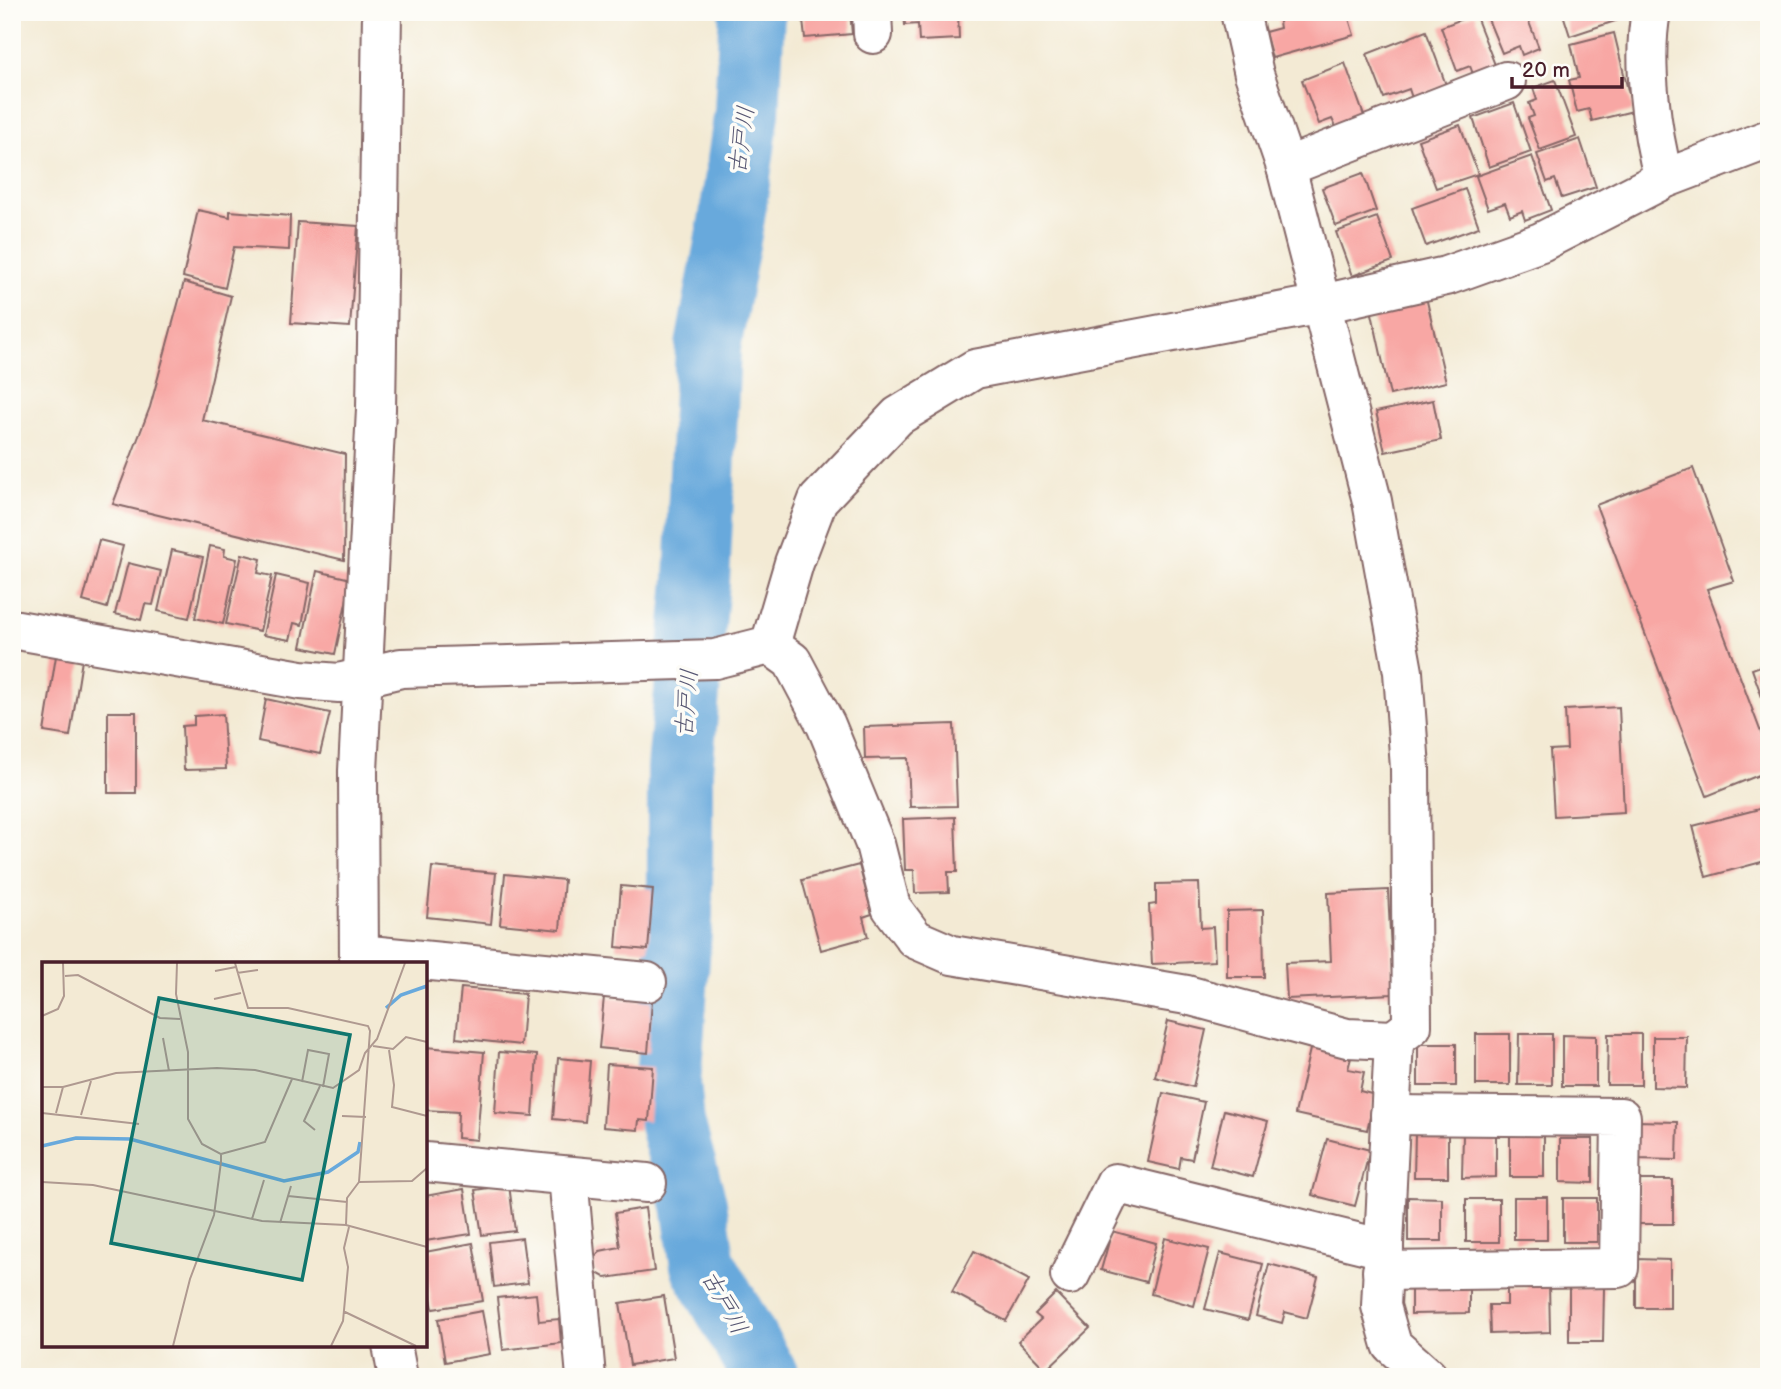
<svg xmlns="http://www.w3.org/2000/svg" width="1781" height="1389" font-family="'Balsamiq Sans','Klee One',sans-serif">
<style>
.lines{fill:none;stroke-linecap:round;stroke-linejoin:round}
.river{stroke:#68a9dc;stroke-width:66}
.building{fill:#f8a7a4}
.street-casing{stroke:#856666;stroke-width:42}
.street{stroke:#fff;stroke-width:38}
.labels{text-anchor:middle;stroke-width:7;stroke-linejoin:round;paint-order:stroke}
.water-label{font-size:23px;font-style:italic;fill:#565672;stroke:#fdfcf7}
.inset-river{fill:none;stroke:#68a9dc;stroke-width:3.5}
.inset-road{fill:none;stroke:#af9990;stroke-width:2}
.view{fill:#0f766e;fill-opacity:0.15;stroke:#0f766e;stroke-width:3.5}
.inset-edge{fill:none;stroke:#4a1f2b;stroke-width:3.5}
</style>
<rect width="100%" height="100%" fill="#fdfcf7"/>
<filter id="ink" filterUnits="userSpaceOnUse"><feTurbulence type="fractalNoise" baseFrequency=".0143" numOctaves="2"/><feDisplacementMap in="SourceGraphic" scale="14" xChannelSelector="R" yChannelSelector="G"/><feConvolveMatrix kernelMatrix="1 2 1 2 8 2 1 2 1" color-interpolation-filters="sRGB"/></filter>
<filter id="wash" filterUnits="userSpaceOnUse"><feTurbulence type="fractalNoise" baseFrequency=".00686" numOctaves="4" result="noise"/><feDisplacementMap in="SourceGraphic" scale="28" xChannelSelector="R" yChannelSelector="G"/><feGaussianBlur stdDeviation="1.57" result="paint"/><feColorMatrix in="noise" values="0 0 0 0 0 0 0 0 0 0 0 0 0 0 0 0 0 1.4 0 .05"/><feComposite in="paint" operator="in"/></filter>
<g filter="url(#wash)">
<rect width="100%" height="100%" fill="#f3ead4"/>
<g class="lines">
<!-- river -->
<path class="river" d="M 752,12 L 747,112 L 732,217 L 708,347 L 697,581 L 680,769 L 680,916 L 668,1083 L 672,1124 L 694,1204 L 703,1265 L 766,1377"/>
</g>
<g id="blocks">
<!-- building -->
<g class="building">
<path d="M 802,12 L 850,12 L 852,34 L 805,38 Z"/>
<path d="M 904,12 L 958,12 L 959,39 L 919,41 L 918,24 L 905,25 Z"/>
<path d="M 1289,12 L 1347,12 L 1354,35 L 1272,58 L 1265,32 L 1280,28 L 1278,16 Z"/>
<path d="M 1485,12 L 1525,12 L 1539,48 L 1522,55 L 1519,46 L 1502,53 Z"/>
<path d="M 1569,12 L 1629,12 L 1630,16 L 1570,36 L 1563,14 Z"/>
<path d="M 1475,14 L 1495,65 L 1473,74 L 1470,66 L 1457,71 L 1441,27 Z"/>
<path d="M 1426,31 L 1446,85 L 1412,98 L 1409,89 L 1384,98 L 1367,54 Z"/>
<path d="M 1614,33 L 1633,111 L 1592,121 L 1589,109 L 1577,112 L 1569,80 L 1579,78 L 1571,44 Z"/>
<path d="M 1345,63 L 1364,116 L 1336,127 L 1332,119 L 1319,124 L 1302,80 Z"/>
<path d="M 1555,80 L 1576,137 L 1540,150 L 1528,118 L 1534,116 L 1529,103 L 1537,100 L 1533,88 Z"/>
<path d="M 1514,103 L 1531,152 L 1489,167 L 1473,118 Z"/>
<path d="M 1460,125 L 1478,174 L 1436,188 L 1418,140 Z"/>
<path d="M 1580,139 L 1596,187 L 1562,198 L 1555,179 L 1547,182 L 1537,154 Z"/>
<path d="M 1532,156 L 1551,210 L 1525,220 L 1522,211 L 1510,216 L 1505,203 L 1488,209 L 1476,176 Z"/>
<path d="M 1363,173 L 1376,211 L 1336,226 L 1322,188 Z"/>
<path d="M 1465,189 L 1479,227 L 1426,246 L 1412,208 Z"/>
<path d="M 198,210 L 230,217 L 230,211 L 290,216 L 289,250 L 234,247 L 225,288 L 183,277 Z"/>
<path d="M 1377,217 L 1393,261 L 1352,276 L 1336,232 Z"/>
<path d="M 298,222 L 358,226 L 350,327 L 291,323 Z"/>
<path d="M 184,282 L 231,296 L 202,420 L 345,454 L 344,560 L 113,504 L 150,407 Z"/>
<path d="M 1426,297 L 1446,382 L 1390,395 L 1371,309 Z"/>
<path d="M 1433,400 L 1441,440 L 1385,452 L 1376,412 Z"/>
<path d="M 1693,468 L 1734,581 L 1707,589 L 1769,754 L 1769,771 L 1707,796 L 1596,505 Z"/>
<path d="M 99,540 L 123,546 L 107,608 L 83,601 Z"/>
<path d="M 210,546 L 225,549 L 224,556 L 237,559 L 223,624 L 195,618 Z"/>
<path d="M 172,550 L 203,557 L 189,618 L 158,611 Z"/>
<path d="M 242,554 L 261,559 L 258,573 L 272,576 L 260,631 L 226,624 Z"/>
<path d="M 128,563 L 161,571 L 153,605 L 145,604 L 141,620 L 115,614 Z"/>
<path d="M 317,571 L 351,579 L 335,654 L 301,647 Z"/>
<path d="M 276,575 L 310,583 L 302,625 L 294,623 L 290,640 L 263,635 Z"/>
<path d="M 56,656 L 82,660 L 70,736 L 44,732 Z"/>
<path d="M 1769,663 L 1769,713 L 1768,714 L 1752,669 Z"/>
<path d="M 266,699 L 330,713 L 320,754 L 258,741 Z"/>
<path d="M 1619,707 L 1624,812 L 1554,816 L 1550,750 L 1567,749 L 1565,710 Z"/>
<rect x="108" y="712" width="28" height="81"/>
<path d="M 223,714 L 226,769 L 184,770 L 182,726 L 194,725 L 194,716 Z"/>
<path d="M 954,724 L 957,806 L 910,807 L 908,758 L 865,759 L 864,727 Z"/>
<path d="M 1767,807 L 1769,815 L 1769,860 L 1706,877 L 1693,826 Z"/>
<path d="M 955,817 L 957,872 L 948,872 L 949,892 L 915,893 L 914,870 L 905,870 L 903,819 Z"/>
<path d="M 859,865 L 872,914 L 863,917 L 868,937 L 821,950 L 802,880 Z"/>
<path d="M 432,867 L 496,873 L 491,924 L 427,917 Z"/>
<path d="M 505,874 L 564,880 L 560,930 L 500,924 Z"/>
<path d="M 1199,883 L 1201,928 L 1213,927 L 1215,961 L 1152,964 L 1149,905 L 1156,904 L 1156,884 Z"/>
<path d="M 621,886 L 653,889 L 648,950 L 616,947 Z"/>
<path d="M 1388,890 L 1393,994 L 1287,999 L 1285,963 L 1331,961 L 1328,893 Z"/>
<path d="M 1263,910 L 1264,977 L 1227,977 L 1227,911 Z"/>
<path d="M 461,988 L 525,994 L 521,1045 L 456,1038 Z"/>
<path d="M 604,997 L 652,1001 L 648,1053 L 599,1048 Z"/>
<path d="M 1168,1021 L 1206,1030 L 1193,1087 L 1155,1077 Z"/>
<rect x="1476" y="1034" width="34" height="51"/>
<path d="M 1519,1034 L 1552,1034 L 1552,1085 L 1518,1085 Z"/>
<path d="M 1608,1034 L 1641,1034 L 1641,1085 L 1607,1085 Z"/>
<path d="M 1562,1035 L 1596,1036 L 1596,1086 L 1562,1086 Z"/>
<path d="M 1653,1037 L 1687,1037 L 1686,1088 L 1653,1087 Z"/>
<rect x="1418" y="1044" width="38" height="42"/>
<path d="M 1311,1045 L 1352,1054 L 1348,1069 L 1364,1072 L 1360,1091 L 1375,1095 L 1367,1130 L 1295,1114 Z"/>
<path d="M 425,1047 L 484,1052 L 477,1140 L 457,1138 L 458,1112 L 425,1110 Z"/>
<path d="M 499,1052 L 537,1055 L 533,1116 L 495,1113 Z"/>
<path d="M 558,1058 L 590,1061 L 585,1122 L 553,1119 Z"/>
<path d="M 607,1064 L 653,1067 L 649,1121 L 639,1120 L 638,1130 L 603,1127 Z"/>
<path d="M 1163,1093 L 1204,1102 L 1192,1159 L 1181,1157 L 1179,1169 L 1148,1162 Z"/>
<path d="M 1224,1110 L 1268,1121 L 1253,1177 L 1210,1166 Z"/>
<path d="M 1636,1121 L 1678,1122 L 1677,1160 L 1635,1159 Z"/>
<path d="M 1415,1133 L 1448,1133 L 1448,1177 L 1414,1177 Z"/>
<path d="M 1463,1134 L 1496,1134 L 1496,1177 L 1462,1178 Z"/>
<rect x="1510" y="1134" width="34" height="43"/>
<path d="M 1327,1139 L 1370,1150 L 1355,1206 L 1312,1195 Z"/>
<path d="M 1560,1139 L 1593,1139 L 1593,1183 L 1560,1182 Z"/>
<rect x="1639" y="1180" width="34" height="44"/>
<path d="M 509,1185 L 515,1231 L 482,1235 L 475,1190 Z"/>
<path d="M 464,1189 L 471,1234 L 425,1241 L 425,1196 Z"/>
<path d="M 1408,1197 L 1442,1198 L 1442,1241 L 1408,1241 Z"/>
<rect x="1514" y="1197" width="33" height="43"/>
<rect x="1563" y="1198" width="34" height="44"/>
<rect x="1466" y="1199" width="33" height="43"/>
<path d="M 645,1208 L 654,1271 L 606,1278 L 595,1272 L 593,1259 L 600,1251 L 620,1247 L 615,1213 Z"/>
<path d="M 1112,1231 L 1156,1243 L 1146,1282 L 1101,1270 Z"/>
<path d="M 522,1238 L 528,1283 L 494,1287 L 489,1242 Z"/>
<path d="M 1165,1238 L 1209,1249 L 1194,1306 L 1151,1294 Z"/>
<path d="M 473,1243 L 483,1301 L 433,1309 L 425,1266 L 425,1252 Z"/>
<path d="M 974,1251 L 1029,1280 L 1006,1321 L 952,1292 Z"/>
<path d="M 1220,1253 L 1263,1264 L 1248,1320 L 1205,1309 Z"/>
<path d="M 1636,1259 L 1670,1260 L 1670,1308 L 1636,1308 Z"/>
<path d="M 1269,1264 L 1318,1277 L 1307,1318 L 1285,1312 L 1282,1323 L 1256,1316 Z"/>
<path d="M 1766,1274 L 1769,1274 L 1769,1317 L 1765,1317 Z"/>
<path d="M 1411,1281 L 1469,1282 L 1469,1313 L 1411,1314 Z"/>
<path d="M 1526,1283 L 1549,1283 L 1550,1332 L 1490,1334 L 1489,1305 L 1507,1305 L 1507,1289 L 1527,1289 Z"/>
<path d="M 1569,1287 L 1604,1287 L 1603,1342 L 1569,1342 Z"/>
<path d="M 1056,1293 L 1090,1328 L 1046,1370 L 1018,1341 L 1041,1319 L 1035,1314 Z"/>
<path d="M 536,1294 L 539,1321 L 559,1319 L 561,1343 L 503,1350 L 497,1298 Z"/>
<path d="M 664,1296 L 674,1358 L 630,1365 L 620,1303 Z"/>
<path d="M 482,1311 L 490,1354 L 445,1362 L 438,1319 Z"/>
</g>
</g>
</g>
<g filter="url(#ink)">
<use href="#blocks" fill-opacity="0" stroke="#856666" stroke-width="2"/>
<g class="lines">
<defs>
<g id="street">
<path d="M 872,12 L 873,34"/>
<path d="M 1240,12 L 1254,74 L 1286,167 L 1372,501 L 1403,672 L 1410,768 L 1412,1026 L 1394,1040 L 1381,1306 L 1392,1345 L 1428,1377"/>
<path d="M 1651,12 C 1642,59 1651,132 1664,179"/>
<path d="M 1286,167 L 1506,81"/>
<path d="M 12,629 L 301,680 L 339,683 L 401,668 L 715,659 L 770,645 L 794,563 L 818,500 L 898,416 L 975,369 L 1322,304 L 1446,276 L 1541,242 L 1664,179 L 1769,139"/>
<path d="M 770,645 L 792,661 L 826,725 L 875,844 L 891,907 L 915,939 L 952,955 L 1187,995 L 1347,1038 L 1394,1040"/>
<path d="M 359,954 L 647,982"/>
<path d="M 359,964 L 358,771 L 376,409 L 382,12"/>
<path d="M 425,1162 L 647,1183"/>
<path d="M 568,1176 L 586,1377"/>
<path d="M 1382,1271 L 1619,1268 L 1621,1117 L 1390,1115"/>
<path d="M 1070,1275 L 1115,1183 L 1384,1249"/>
<path d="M 392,1345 L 398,1377"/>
</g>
</defs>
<!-- street casing -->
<use href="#street" class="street-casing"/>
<!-- street -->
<use href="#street" class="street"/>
</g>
</g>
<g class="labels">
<!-- water labels -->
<g class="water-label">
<text transform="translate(741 140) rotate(-82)" y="8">古戸川</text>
<text transform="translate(686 703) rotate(-85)" y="8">古戸川</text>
<text transform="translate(725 1302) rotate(61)" y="8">古戸川</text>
</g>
</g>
<!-- overview -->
<g transform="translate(42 962)">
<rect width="385" height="385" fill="#f3ead4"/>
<path class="inset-river" d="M 344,46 L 359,33 L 385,24M 0,184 L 34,176 L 88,177 L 242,219 L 286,210 L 316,190 L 318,180"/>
<path class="inset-road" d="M 193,1 L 206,46 L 246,46 L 326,64 L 328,69 L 317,220 L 305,236 L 304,263M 173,9 L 194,5M 195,11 L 216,8M 23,14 L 36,13 L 118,56 L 138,57M 172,37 L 199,31M 0,54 L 16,47 L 22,34 L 21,1M 121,76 L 127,109M 331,84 L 351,87 L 364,75 L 385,80M 347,88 L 352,123 L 350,145 L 385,154M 260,120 L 266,88 L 287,92 L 281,125M 0,125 L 21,125 L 74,111 L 175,106 L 213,108 L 291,126 L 317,108 L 323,91 L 335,77 L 363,1M 0,151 L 97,162M 14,151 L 21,125M 39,153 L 49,119M 300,154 L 324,155M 273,168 L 262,159 L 278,124M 179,192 L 223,180 L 250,117M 0,220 L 51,223 L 220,259 L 304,263 L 385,285M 317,220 L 370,219 L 385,206M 246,234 L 305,240M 210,257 L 222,218M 238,261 L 249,224M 301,349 L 374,384M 131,384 L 148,317 L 172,253 L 179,200 L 179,192 L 160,182 L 146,157 L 146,90 L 134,32 L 135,1M 289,384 L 301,359 L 306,305 L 302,286 L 307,265"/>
<path class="view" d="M 117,36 L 308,73 L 260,318 L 69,281 Z"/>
<rect width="385" height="385" class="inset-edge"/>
</g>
<!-- margin -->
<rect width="1781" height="1389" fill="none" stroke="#fdfcf7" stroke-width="42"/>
<!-- scale -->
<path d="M1512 77v10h110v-10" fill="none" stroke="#4a1f2b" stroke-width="3.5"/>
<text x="1522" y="77" font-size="21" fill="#4a1f2b" stroke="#fdfcf7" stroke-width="5" paint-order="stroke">20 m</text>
</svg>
